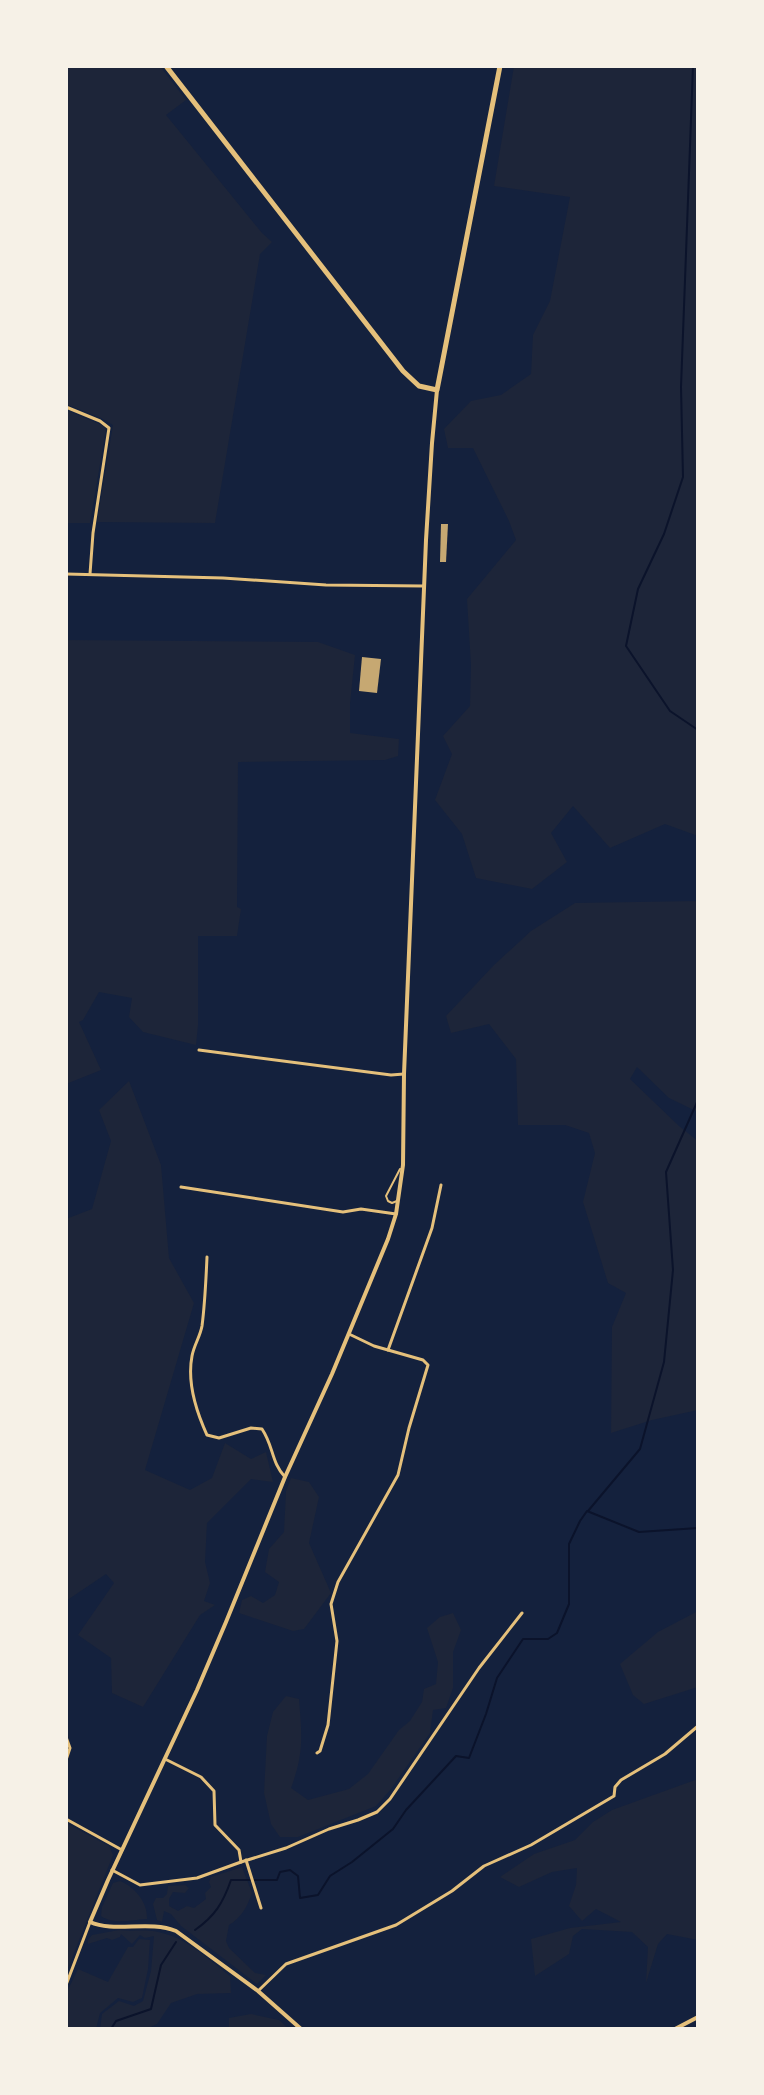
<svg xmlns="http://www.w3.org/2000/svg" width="764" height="2095" font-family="Inter,sans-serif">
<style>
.green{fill:#1d2539}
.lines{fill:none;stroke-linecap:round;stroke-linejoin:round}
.stream{stroke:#0b132b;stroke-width:2}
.building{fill:#c6a872}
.service{stroke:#e5c07b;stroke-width:2}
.minor{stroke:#e5c07b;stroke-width:3}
.tertiary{stroke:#e5c07b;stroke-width:4}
.secondary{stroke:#e5c07b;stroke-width:5}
</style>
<rect width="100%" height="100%" fill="#14213d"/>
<!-- green -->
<g class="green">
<path d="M 66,66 L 160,66 L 186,100 L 166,115 L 262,233 L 272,242 L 260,254 L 215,523 L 97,522 L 113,425 L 101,418 L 66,404 Z"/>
<path d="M 514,66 L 698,66 L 698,836 L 665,824 L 610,848 L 573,806 L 551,833 L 567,862 L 532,889 L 476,878 L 462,834 L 435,800 L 452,754 L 443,736 L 470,706 L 471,665 L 467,599 L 516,540 L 509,521 L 473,448 L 448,448 L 444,429 L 471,401 L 501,395 L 531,374 L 533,335 L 550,301 L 570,197 L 494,186 Z"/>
<path d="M 66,410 L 104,426 L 106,429 L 90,523 L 66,523 Z"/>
<path d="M 66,640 L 318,642 L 355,655 L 350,704 L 350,733 L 399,739 L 398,756 L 385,760 L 238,762 L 237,907 L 241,909 L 237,936 L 198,936 L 198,1025 L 196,1045 L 143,1032 L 129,1017 L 132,998 L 99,992 L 83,1020 L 79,1022 L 101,1070 L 66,1084 Z"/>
<path d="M 698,901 L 698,1112 L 669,1098 L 637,1067 L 630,1079 L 679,1126 L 698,1141 L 698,1410 L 652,1420 L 611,1433 L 612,1327 L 626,1293 L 608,1283 L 583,1202 L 595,1153 L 589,1133 L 565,1125 L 518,1125 L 516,1059 L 489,1024 L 451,1033 L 446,1016 L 494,965 L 531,931 L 575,903 Z"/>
<path d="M 129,1081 L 161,1165 L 169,1258 L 194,1303 L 145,1470 L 190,1490 L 212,1478 L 225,1443 L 251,1459 L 266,1452 L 273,1482 L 251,1479 L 207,1523 L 205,1562 L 210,1583 L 204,1601 L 215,1605 L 200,1615 L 143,1707 L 112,1693 L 111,1658 L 78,1635 L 114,1583 L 106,1574 L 66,1601 L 66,1219 L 92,1209 L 111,1141 L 99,1110 Z"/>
<path d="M 291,1478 L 309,1482 L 319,1497 L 309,1543 L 331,1593 L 304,1629 L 293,1631 L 239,1613 L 242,1600 L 251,1596 L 263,1603 L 275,1595 L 279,1582 L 265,1572 L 269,1549 L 284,1532 L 286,1491 Z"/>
<path d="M 698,1611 L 698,1687 L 644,1704 L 633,1695 L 620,1664 L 658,1632 Z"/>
<path d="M 453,1613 L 461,1630 L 453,1652 L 453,1688 L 446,1708 L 433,1710 L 430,1733 L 391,1789 L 376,1806 L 298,1837 L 280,1837 L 271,1824 L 264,1793 L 267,1736 L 273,1712 L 286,1696 L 299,1699 C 302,1736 304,1753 291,1788 L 308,1800 L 349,1789 L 368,1774 L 399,1730 L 410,1721 L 422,1702 L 424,1689 L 436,1684 L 438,1662 L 427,1628 L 440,1617 Z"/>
<path d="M 698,1779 L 698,1940 L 667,1934 L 658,1944 L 646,1983 L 648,1947 L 632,1932 L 582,1929 L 573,1936 L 569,1954 L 535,1976 L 531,1939 L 570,1928 L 621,1922 L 596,1909 L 582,1921 L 569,1906 L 576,1885 L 577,1868 L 552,1872 L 519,1887 L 500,1877 L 534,1854 L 575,1840 L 593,1822 L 612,1810 Z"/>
<path d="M 66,1823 L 109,1846 L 113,1855 L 66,1973 Z"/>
<path d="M 242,1867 L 252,1893 C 247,1907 242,1917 229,1925 L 226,1941 L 229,1948 L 255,1973 L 266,1975 L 257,1984 L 181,1926 L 171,1914 L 164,1911 L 162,1922 L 157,1920 L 153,1904 L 156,1898 L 163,1898 L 167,1894 L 168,1886 L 185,1885 L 189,1888 L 185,1893 L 173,1892 L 169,1899 L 169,1906 L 178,1911 L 187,1906 L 194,1908 L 206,1899 L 205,1893 L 211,1887 L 209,1882 L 211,1877 Z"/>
<path d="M 120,1881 C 135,1887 148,1903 147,1919 C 132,1920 114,1925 101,1916 L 102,1907 L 113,1883 Z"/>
<path d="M 119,1930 C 132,1932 146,1929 158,1932 C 186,1937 208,1959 230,1976 L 231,1993 L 197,1994 L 171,2003 L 157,2024 L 146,2029 L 100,2029 L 102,2014 L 119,2001 L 134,2006 L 143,2001 L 151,1971 L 154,1936 L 145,1938 L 140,1935 L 132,1944 L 121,1934 L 120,1937 L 112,1940 L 107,1938 L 88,1944 L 88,1940 L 92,1935 Z"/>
<path d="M 139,1939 L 150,1940 L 148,1969 L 142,1998 L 133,2002 L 118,1998 L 100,2013 L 96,2029 L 66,2029 L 66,1994 L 78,1969 L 108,1982 L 128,1947 L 133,1947 Z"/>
<path d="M 251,2014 L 279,2020 L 289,2029 L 229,2028 L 229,2018 Z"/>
</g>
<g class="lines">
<!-- stream -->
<g class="stream">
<path d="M 693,66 L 681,387 L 683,477 L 664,534 L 638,589 L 626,646 L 670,711 L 698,730"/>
<path d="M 588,1511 L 640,1449 L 664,1362 L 673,1270 L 666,1172 L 698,1100"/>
<path d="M 195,1930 C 215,1916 223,1903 231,1880 L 277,1880 L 280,1872 L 290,1870 L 298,1876 L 300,1898 L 318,1895 L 330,1876 L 352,1862 L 393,1829 L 406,1810 L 456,1756 L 469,1758 L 486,1714 L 497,1678 L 523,1639 L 548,1639 L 557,1633 L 569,1604 L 569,1544 L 580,1521 L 587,1511 L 639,1532 L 698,1528"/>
<path d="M 111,2029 L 116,2021 L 151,2009 L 161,1965 L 176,1942"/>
</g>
</g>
<!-- building -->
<g class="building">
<path d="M 441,524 L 448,524 L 446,562 L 440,562 Z"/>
<path d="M 362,657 L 381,659 L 377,693 L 359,691 Z"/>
</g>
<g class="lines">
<!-- service -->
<path class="service" d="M 397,1201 L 392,1203 L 388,1201 L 386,1196 L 400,1169"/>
<!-- minor -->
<g class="minor">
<path d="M 66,407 L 100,421 L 109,428 L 93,533 L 90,574"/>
<path d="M 66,574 L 223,578 L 326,585 L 423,586"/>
<path d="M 199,1050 L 391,1075 L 404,1074"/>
<path d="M 181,1187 L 343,1212 L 361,1209 L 396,1214"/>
<path d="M 207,1257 C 206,1280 205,1303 202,1326 C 200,1337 194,1345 192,1356 C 187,1382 196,1411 207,1435 L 219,1438 L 251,1428 L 262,1429 C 274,1447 271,1462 285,1477"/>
<path d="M 388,1350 L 432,1228 L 441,1185"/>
<path d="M 66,1737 L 70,1748 L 66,1760"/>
<path d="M 317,1753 L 320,1751 L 328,1725 L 337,1641 L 331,1604 L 338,1582 L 398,1475 L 409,1428 L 428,1365 L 423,1360 L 374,1346 L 349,1334"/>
<path d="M 165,1759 L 201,1777 L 214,1791 L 215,1825 L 239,1850 L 241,1862"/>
<path d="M 66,1819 L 122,1850"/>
<path d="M 246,1860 L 261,1908"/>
<path d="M 112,1870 L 140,1885 L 197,1878 L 241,1862 L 286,1848 L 329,1829 L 358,1820 L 377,1812 L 390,1799 L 479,1668 L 522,1613"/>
<path d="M 66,1985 L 90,1922"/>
<path d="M 258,1991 L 286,1964 L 396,1925 L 452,1891 L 484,1866 L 531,1845 L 614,1796 L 615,1787 L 621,1780 L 665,1754 L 698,1726"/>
</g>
<!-- tertiary -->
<g class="tertiary">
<path d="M 301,2029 L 258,1991 L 176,1931 C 149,1920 114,1933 90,1922 L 108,1880 L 197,1690 L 226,1622 L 285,1477 L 332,1374 L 388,1239 L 396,1214 L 403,1165 L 404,1074 L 426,540 L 432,443 L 437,390"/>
<path d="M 675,2029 L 698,2017"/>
</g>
<!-- secondary -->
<path class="secondary" d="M 166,66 L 403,371 L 419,386 L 437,390 L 500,66"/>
</g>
<!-- border -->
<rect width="764" height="2095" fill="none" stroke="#f6f1e7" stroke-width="136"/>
</svg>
